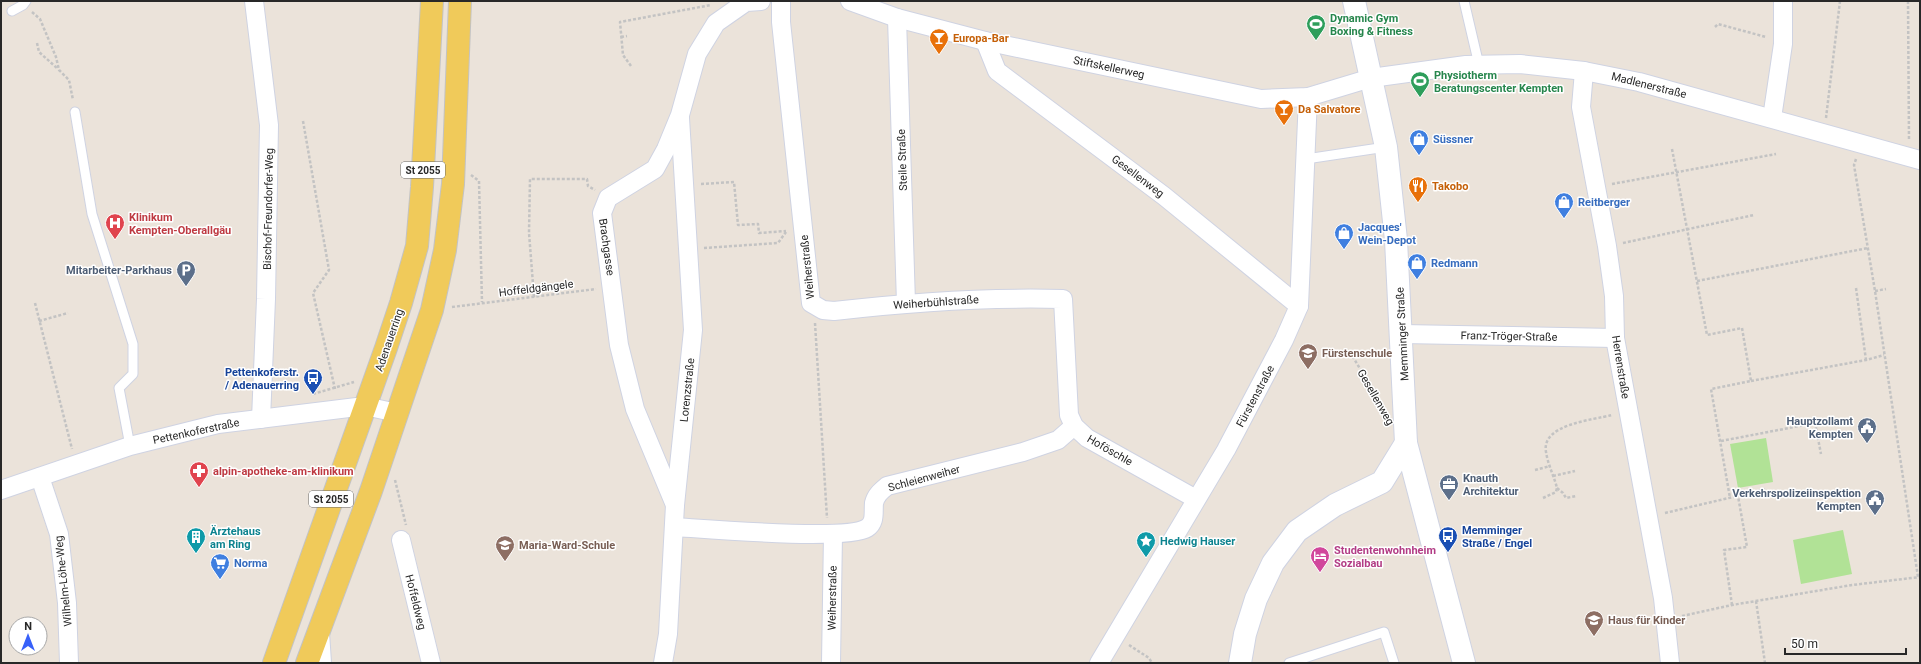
<svg xmlns="http://www.w3.org/2000/svg" width="1921" height="664" font-family="Roboto,sans-serif">
<style>
.green{fill:#b1e296}
.lines{fill:none;stroke-linecap:round;stroke-linejoin:round}
.service-casing{stroke:#cfd3e2;stroke-width:11}
.minor-casing{stroke:#cfd3e2;stroke-width:20}
.tertiary-casing{stroke:#cfd3e2;stroke-width:24}
.primary-casing{stroke:#c3c3c3;stroke-width:24}
.path{stroke:#c3c3c3;stroke-width:2.5;stroke-dasharray:3 2;stroke-linecap:butt}
.service{stroke:#fff;stroke-width:9}
.minor{stroke:#fff;stroke-width:18}
.tertiary{stroke:#fff;stroke-width:22}
.primary{stroke:#f0ca5a;stroke-width:22}
.labels{text-anchor:middle;stroke-width:3;stroke-linejoin:round;paint-order:stroke}
.shield{fill:#fff;stroke:#686868;stroke-width:1}
.shield-label{font-size:10px;font-weight:bold;fill:#282828}
.leisure-label{font-size:11px;font-weight:bold;fill:#27864d;stroke:#fff;text-anchor:start}
.food-label{font-size:11px;font-weight:bold;fill:#c56008;stroke:#fff;text-anchor:start}
.street-label{font-size:11px;fill:#282828;stroke:#fff}
.shop-label{font-size:11px;font-weight:bold;fill:#366cbe;stroke:#fff;text-anchor:start}
.health-label{font-size:11px;font-weight:bold;fill:#be3a42;stroke:#fff;text-anchor:start}
.service-label{font-size:11px;font-weight:bold;fill:#4e5e75;stroke:#fff;text-anchor:end}
.education-label{font-size:11px;font-weight:bold;fill:#785e54;stroke:#fff;text-anchor:start}
.transit-label{font-size:11px;font-weight:bold;fill:#164399;stroke:#fff;text-anchor:end}
.culture-label{font-size:11px;font-weight:bold;fill:#0d838f;stroke:#fff;text-anchor:start}
.hotel-label{font-size:11px;font-weight:bold;fill:#b23c85;stroke:#fff;text-anchor:start}
</style>
<rect width="100%" height="100%" fill="#ebe3da"/>
<!-- green -->
<g class="green">
<path d="M 1766,438 L 1773,482 L 1738,488 L 1730,444 Z"/>
<path d="M 1843,530 L 1852,574 L 1801,584 L 1793,540 Z"/>
</g>
<g class="lines">
<defs>
<g id="service">
<path d="M 1464,1 L 1479,65"/>
<path d="M 12,11 L 23,5 L 26,1"/>
<path d="M 75,112 L 92,214 L 133,344 L 133,374 L 119,388 L 130,446"/>
<path d="M 1306,159 L 1386,147"/>
<path d="M 1289,663 L 1384,632 L 1394,663"/>
</g>
<g id="minor">
<path d="M 254,1 L 269,125 L 266,299 L 261,419"/>
<path d="M 781,1 L 781,22 L 811,303 L 823,310 L 834,311 C 911,302 986,297 1063,299 L 1069,415 L 1074,426 L 1087,438 L 1196,499"/>
<path d="M 850,1 L 897,18 L 985,41 L 1261,99 L 1308,97 L 1371,78 L 1466,65 L 1520,64 L 1584,71 L 1639,82 L 1920,160"/>
<path d="M 897,18 L 906,303"/>
<path d="M 985,41 L 997,71 L 1164,196 L 1299,306"/>
<path d="M 1584,71 L 1581,107 L 1607,246 L 1614,296 L 1615,338 L 1663,598 L 1670,663"/>
<path d="M 1772,118 L 1783,44 L 1783,1"/>
<path d="M 1402,334 L 1615,338"/>
<path d="M 40,477 L 59,534 L 67,603 L 69,663"/>
<path d="M 1,490 L 130,446 L 218,424 L 365,406 L 397,413"/>
<path d="M 675,505 L 635,409 L 619,345 L 602,213 L 608,198 L 655,169 L 666,149 L 680,115 L 697,54 L 716,23 L 746,2 L 761,1"/>
<path d="M 675,527 C 707,529 847,541 867,528 C 876,522 873,512 874,503 C 876,495 881,491 887,486 L 1023,452 L 1058,440 L 1074,426"/>
<path d="M 401,540 L 431,663"/>
<path d="M 320,632 L 322,663"/>
<path d="M 663,663 L 668,634 L 675,505 L 693,330 L 680,118"/>
<path d="M 831,663 L 833,534"/>
<path d="M 1099,663 L 1226,450 L 1284,340 L 1299,306 L 1308,97"/>
</g>
<g id="tertiary">
<path d="M 1354,1 L 1386,147 L 1396,240 L 1406,443 L 1464,663"/>
<path d="M 1240,663 L 1245,634 L 1256,599 L 1273,563 L 1297,531 L 1335,505 L 1382,482 L 1406,443"/>
</g>
<g id="primary">
<path d="M 274,663 L 386,348 L 401,303 L 417,246 L 422,187 L 432,1"/>
<path d="M 307,663 L 371,491 L 432,310 L 445,250 L 453,184 L 460,1"/>
</g>
</defs>
<!-- service casing -->
<use href="#service" class="service-casing"/>
<!-- minor casing -->
<use href="#minor" class="minor-casing"/>
<!-- tertiary casing -->
<use href="#tertiary" class="tertiary-casing"/>
<!-- primary casing -->
<use href="#primary" class="primary-casing"/>
<!-- path -->
<g class="path">
<path d="M 1908,1 L 1909,140"/>
<path d="M 32,12 L 40,19 L 56,57 L 59,70 L 69,80 L 73,100"/>
<path d="M 1715,27 L 1718,24 L 1766,37"/>
<path d="M 621,37 L 627,36"/>
<path d="M 37,43 L 39,52 L 58,69"/>
<path d="M 631,66 L 623,55 L 620,22 L 711,5"/>
<path d="M 1826,118 L 1840,1"/>
<path d="M 303,121 L 329,270 L 313,293 L 335,389"/>
<path d="M 1672,149 L 1707,335 L 1742,328 L 1751,381 L 1711,389 L 1730,498"/>
<path d="M 1856,159 L 1854,165 L 1875,291 L 1918,577"/>
<path d="M 471,175 L 479,181 L 482,302"/>
<path d="M 701,184 L 734,182 L 738,225 L 758,224 L 759,233 L 786,231"/>
<path d="M 1612,184 L 1776,154"/>
<path d="M 1623,243 L 1754,215"/>
<path d="M 704,248 L 778,243 L 786,232"/>
<path d="M 1697,281 L 1868,248"/>
<path d="M 1856,288 L 1866,360"/>
<path d="M 1875,291 L 1886,289"/>
<path d="M 534,297 L 529,233 L 530,179 L 587,179 L 588,186 L 595,190"/>
<path d="M 35,303 L 72,449"/>
<path d="M 452,307 L 596,289"/>
<path d="M 39,321 L 68,313"/>
<path d="M 815,323 L 827,518"/>
<path d="M 1350,352 L 1384,409"/>
<path d="M 1751,381 L 1866,360 L 1884,355"/>
<path d="M 313,394 L 354,382"/>
<path d="M 1721,441 L 1815,423 L 1821,454"/>
<path d="M 1535,470 L 1550,466"/>
<path d="M 1553,476 L 1575,471"/>
<path d="M 395,480 L 406,525"/>
<path d="M 1557,488 L 1563,493 L 1566,498 L 1576,496"/>
<path d="M 1543,498 L 1556,492 L 1557,488 C 1554,476 1548,465 1546,452 C 1541,424 1593,420 1612,415"/>
<path d="M 1665,513 L 1767,489"/>
<path d="M 1756,601 L 1765,663"/>
<path d="M 1732,605 L 1724,550 L 1747,547 L 1738,496"/>
<path d="M 1682,616 L 1732,605 L 1852,585 L 1920,577"/>
<path d="M 1129,645 L 1149,658 L 1152,663"/>
</g>
<!-- service -->
<use href="#service" class="service"/>
<!-- minor -->
<use href="#minor" class="minor"/>
<!-- tertiary -->
<use href="#tertiary" class="tertiary"/>
<!-- primary -->
<use href="#primary" class="primary"/>
</g>
<!-- icons -->
<defs>
<symbol id="stadium-pin" viewBox="-11 -11 22 30"><path d="M0 17L-7.5 6A9.5 9.5 0 1 1 7.5 6Z" fill="#2e9e5b" stroke="#fff"/><path d="M0-5a6.5 5 0 1 0 0 10a6.5 5 0 1 0 0-10ZM-3.5-1.8h7v3.6h-7Z" fill="#fff"/></symbol>
<symbol id="bar-pin" viewBox="-11 -11 22 30"><path d="M0 17L-7.5 6A9.5 9.5 0 1 1 7.5 6Z" fill="#e8710a" stroke="#fff"/><path d="M-6-5H6L.8 .8V4.5H3.5V6h-7V4.5H-.8V.8Z" fill="#fff"/></symbol>
<symbol id="shop-pin" viewBox="-11 -11 22 30"><path d="M0 17L-7.5 6A9.5 9.5 0 1 1 7.5 6Z" fill="#3f7fe0" stroke="#fff"/><path d="M-5-2.5h2.3a2.7 3.5 0 0 1 5.4 0H5L5.5 6h-11ZM-1.5-2.5h3a1.5 2.3 0 0 0-3 0Z" fill="#fff"/></symbol>
<symbol id="restaurant-pin" viewBox="-11 -11 22 30"><path d="M0 17L-7.5 6A9.5 9.5 0 1 1 7.5 6Z" fill="#e8710a" stroke="#fff"/><path d="M-5-6h1v4h1v-4h1v4h1v-4h1v5L-1.5 .5V6h-2V.5L-5-1ZM5-6V6H3V1.5H1.5Q1.5-4 5-6Z" fill="#fff"/></symbol>
<symbol id="hospital-pin" viewBox="-11 -11 22 30"><path d="M0 17L-7.5 6A9.5 9.5 0 1 1 7.5 6Z" fill="#e0444e" stroke="#fff"/><path d="M-5-5h3v3.5h4V-5h3V5h-3V1.5h-4V5h-3Z" fill="#fff"/></symbol>
<symbol id="parking-pin" viewBox="-11 -11 22 30"><path d="M0 17L-7.5 6A9.5 9.5 0 1 1 7.5 6Z" fill="#5c6f8a" stroke="#fff"/><path d="M-3.5-5.5H1a3.5 3.5 0 0 1 0 7H-1V5.5H-3.5ZM-1-3.4V-.6H.8a1.4 1.4 0 0 0 0-2.8Z" fill="#fff"/></symbol>
<symbol id="school-pin" viewBox="-11 -11 22 30"><path d="M0 17L-7.5 6A9.5 9.5 0 1 1 7.5 6Z" fill="#8d6e63" stroke="#fff"/><path d="M0-5L7-2L0 1L-7-2ZM-4 1L0 2.5L4 1V4Q0 6-4 4Z" fill="#fff"/></symbol>
<symbol id="bus-pin" viewBox="-11 -11 22 30"><path d="M0 17L-7.5 6A9.5 9.5 0 1 1 7.5 6Z" fill="#1a4fb4" stroke="#fff"/><path d="M-5-6H5V4H4V6H2V4H-2V6H-4V4H-5ZM-3.5-4V0h7V-4ZM-3.5 1.2v1.5H-2V1.2ZM2 1.2v1.5H3.5V1.2Z" fill="#fff"/></symbol>
<symbol id="civic-pin" viewBox="-11 -11 22 30"><path d="M0 17L-7.5 6A9.5 9.5 0 1 1 7.5 6Z" fill="#5c6f8a" stroke="#fff"/><path d="M-.6-6.5H3V-4.5H.6V-3L4-1V1h2V6H-6V1h2V-1L-.6-3ZM-1.2 2.5V6h2.4V2.5Z" fill="#fff"/></symbol>
<symbol id="pharmacy-pin" viewBox="-11 -11 22 30"><path d="M0 17L-7.5 6A9.5 9.5 0 1 1 7.5 6Z" fill="#e0444e" stroke="#fff"/><path d="M-2-6h4v4h4v4h-4v4h-4v-4h-4v-4h4Z" fill="#fff"/></symbol>
<symbol id="office-pin" viewBox="-11 -11 22 30"><path d="M0 17L-7.5 6A9.5 9.5 0 1 1 7.5 6Z" fill="#5c6f8a" stroke="#fff"/><path d="M-6-3h4V-5.5h4V-3h4V5H-6ZM-1-4.5V-3h2v-1.5ZM-6 0V1H6V0Z" fill="#fff"/></symbol>
<symbol id="building-pin" viewBox="-11 -11 22 30"><path d="M0 17L-7.5 6A9.5 9.5 0 1 1 7.5 6Z" fill="#0f9aa8" stroke="#fff"/><path d="M-4-6H4V6H1V3H-1V6H-4ZM-2.5-4.3h1.7v1.8h-1.7ZM.8-4.3h1.7v1.8H.8ZM-2.5-1h1.7V.8h-1.7ZM.8-1h1.7V.8H.8Z" fill="#fff"/></symbol>
<symbol id="sight-pin" viewBox="-11 -11 22 30"><path d="M0 17L-7.5 6A9.5 9.5 0 1 1 7.5 6Z" fill="#0f9aa8" stroke="#fff"/><path d="M0-6L1.8-2.2L6-1.7L2.9 1.2L3.7 5.4L0 3.3L-3.7 5.4L-2.9 1.2L-6-1.7L-1.8-2.2Z" fill="#fff"/></symbol>
<symbol id="hotel-pin" viewBox="-11 -11 22 30"><path d="M0 17L-7.5 6A9.5 9.5 0 1 1 7.5 6Z" fill="#d1479c" stroke="#fff"/><path d="M-6-4.5h1.5V1H6V5H4.5V3h-9V5H-6ZM-4 0a1.8 1.8 0 1 1 3.6 0ZM.5 0V-2.5h3Q6-2.5 6 0Z" fill="#fff"/></symbol>
<symbol id="supermarket-pin" viewBox="-11 -11 22 30"><path d="M0 17L-7.5 6A9.5 9.5 0 1 1 7.5 6Z" fill="#3f7fe0" stroke="#fff"/><path d="M-6-5.5h2.5l.6 2H6L4.5 2H-2.5L-4.4-4H-6ZM-1.5 3.2a1.3 1.3 0 1 0 .1 0ZM3 3.2a1.3 1.3 0 1 0 .1 0Z" fill="#fff"/></symbol>
</defs>
<g fill-rule="evenodd">
<use href="#stadium-pin" x="1305" y="13" width="22" height="30"/>
<use href="#bar-pin" x="928" y="27" width="22" height="30"/>
<use href="#stadium-pin" x="1409" y="70" width="22" height="30"/>
<use href="#bar-pin" x="1273" y="98" width="22" height="30"/>
<use href="#shop-pin" x="1408" y="128" width="22" height="30"/>
<use href="#restaurant-pin" x="1407" y="175" width="22" height="30"/>
<use href="#shop-pin" x="1553" y="191" width="22" height="30"/>
<use href="#hospital-pin" x="104" y="212" width="22" height="30"/>
<use href="#shop-pin" x="1333" y="222" width="22" height="30"/>
<use href="#shop-pin" x="1406" y="252" width="22" height="30"/>
<use href="#parking-pin" x="175" y="259" width="22" height="30"/>
<use href="#school-pin" x="1297" y="342" width="22" height="30"/>
<use href="#bus-pin" x="302" y="367" width="22" height="30"/>
<use href="#civic-pin" x="1856" y="416" width="22" height="30"/>
<use href="#pharmacy-pin" x="188" y="460" width="22" height="30"/>
<use href="#office-pin" x="1438" y="473" width="22" height="30"/>
<use href="#civic-pin" x="1864" y="488" width="22" height="30"/>
<use href="#bus-pin" x="1437" y="525" width="22" height="30"/>
<use href="#building-pin" x="185" y="526" width="22" height="30"/>
<use href="#sight-pin" x="1135" y="530" width="22" height="30"/>
<use href="#school-pin" x="494" y="534" width="22" height="30"/>
<use href="#hotel-pin" x="1309" y="545" width="22" height="30"/>
<use href="#supermarket-pin" x="209" y="552" width="22" height="30"/>
<use href="#school-pin" x="1583" y="609" width="22" height="30"/>
</g>
<g class="labels">
<!-- shield labels -->
<g class="shield">
<rect x="401" y="162" width="44" height="16" rx="3"/>
<rect x="309" y="491" width="44" height="16" rx="3"/>
</g>
<g class="shield-label">
<text x="423" y="174">St 2055</text>
<text x="331" y="503">St 2055</text>
</g>
<!-- leisure labels -->
<g class="leisure-label">
<text x="1330" y="22">Dynamic Gym<tspan x="1330" dy="13">Boxing &amp; Fitness</tspan></text>
<text x="1434" y="79">Physiotherm<tspan x="1434" dy="13">Beratungscenter Kempten</tspan></text>
</g>
<!-- food labels -->
<g class="food-label">
<text x="953" y="42">Europa-Bar</text>
<text x="1298" y="113">Da Salvatore</text>
<text x="1432" y="190">Takobo</text>
</g>
<!-- street labels -->
<g class="street-label">
<text transform="translate(1109 67) rotate(12)" y="4">Stiftskellerweg</text>
<text transform="translate(1649 85) rotate(14)" y="4">Madlenerstraße</text>
<text transform="translate(902 160) rotate(-92)" y="4">Steile Straße</text>
<text transform="translate(1138 176) rotate(37)" y="4">Gesellenweg</text>
<text transform="translate(268 209) rotate(-89)" y="4">Bischof-Freundorfer-Weg</text>
<text transform="translate(607 247) rotate(82)" y="4">Brachgasse</text>
<text transform="translate(807 267) rotate(-96)" y="4">Weiherstraße</text>
<text transform="translate(536 288) rotate(-7)" y="4">Hoffeldgängele</text>
<text transform="translate(936 302) rotate(-4)" y="4">Weiherbühlstraße</text>
<text transform="translate(1402 334) rotate(-93)" y="4">Memminger Straße</text>
<text transform="translate(1509 336) rotate(1)" y="4">Franz-Tröger-Straße</text>
<text transform="translate(389 340) rotate(-71)" y="4">Adenauerring</text>
<text transform="translate(1621 367) rotate(81)" y="4">Herrenstraße</text>
<text transform="translate(687 390) rotate(-84)" y="4">Lorenzstraße</text>
<text transform="translate(1255 396) rotate(-62)" y="4">Fürstenstraße</text>
<text transform="translate(1376 397) rotate(60)" y="4">Gesellenweg</text>
<text transform="translate(196 431) rotate(-12)" y="4">Pettenkoferstraße</text>
<text transform="translate(1110 450) rotate(30)" y="4">Hoföschle</text>
<text transform="translate(924 478) rotate(-15)" y="4">Schleienweiher</text>
<text transform="translate(63 581) rotate(-96)" y="4">Wilhelm-Löhe-Weg</text>
<text transform="translate(832 598) rotate(-89)" y="4">Weiherstraße</text>
<text transform="translate(416 602) rotate(76)" y="4">Hoffeldweg</text>
</g>
<!-- shop labels -->
<g class="shop-label">
<text x="1433" y="143">Süssner</text>
<text x="1578" y="206">Reitberger</text>
<text x="1358" y="231">Jacques'<tspan x="1358" dy="13">Wein-Depot</tspan></text>
<text x="1431" y="267">Redmann</text>
<text x="234" y="567">Norma</text>
</g>
<!-- health labels -->
<g class="health-label">
<text x="129" y="221">Klinikum<tspan x="129" dy="13">Kempten-Oberallgäu</tspan></text>
<text x="213" y="475">alpin-apotheke-am-klinikum</text>
</g>
<!-- service labels -->
<g class="service-label">
<text x="172" y="274">Mitarbeiter-Parkhaus</text>
<text x="1853" y="425">Hauptzollamt<tspan x="1853" dy="13">Kempten</tspan></text>
<text x="1463" y="482" text-anchor="start">Knauth<tspan x="1463" dy="13">Architektur</tspan></text>
<text x="1861" y="497">Verkehrspolizeiinspektion<tspan x="1861" dy="13">Kempten</tspan></text>
</g>
<!-- education labels -->
<g class="education-label">
<text x="1322" y="357">Fürstenschule</text>
<text x="519" y="549">Maria-Ward-Schule</text>
<text x="1608" y="624">Haus für Kinder</text>
</g>
<!-- transit labels -->
<g class="transit-label">
<text x="299" y="376">Pettenkoferstr.<tspan x="299" dy="13">/ Adenauerring</tspan></text>
<text x="1462" y="534" text-anchor="start">Memminger<tspan x="1462" dy="13">Straße / Engel</tspan></text>
</g>
<!-- culture labels -->
<g class="culture-label">
<text x="210" y="535">Ärztehaus<tspan x="210" dy="13">am Ring</tspan></text>
<text x="1160" y="545">Hedwig Hauser</text>
</g>
<!-- hotel labels -->
<g class="hotel-label">
<text x="1334" y="554">Studentenwohnheim<tspan x="1334" dy="13">Sozialbau</tspan></text>
</g>
</g>
<!-- border -->
<rect width="1921" height="664" fill="none" stroke="#282828" stroke-width="4"/>
<!-- north arrow -->
<g transform="translate(28 636)"><circle r="19" fill="#ffffff" stroke="#a9a9a9"/>
<path d="M0-3L7 15L0 10L-7 15Z" fill="#3861f9"/>
<text y="-6" font-size="11" font-weight="bold" text-anchor="middle" fill="#282828">N</text>
</g>
<!-- scale -->
<path d="M1785 648v6h121v-6" fill="none" stroke="#282828" stroke-width="2"/>
<text x="1791" y="648" font-size="12" fill="#282828" stroke="#ffffff" stroke-width="3" paint-order="stroke">50 m</text>
</svg>
